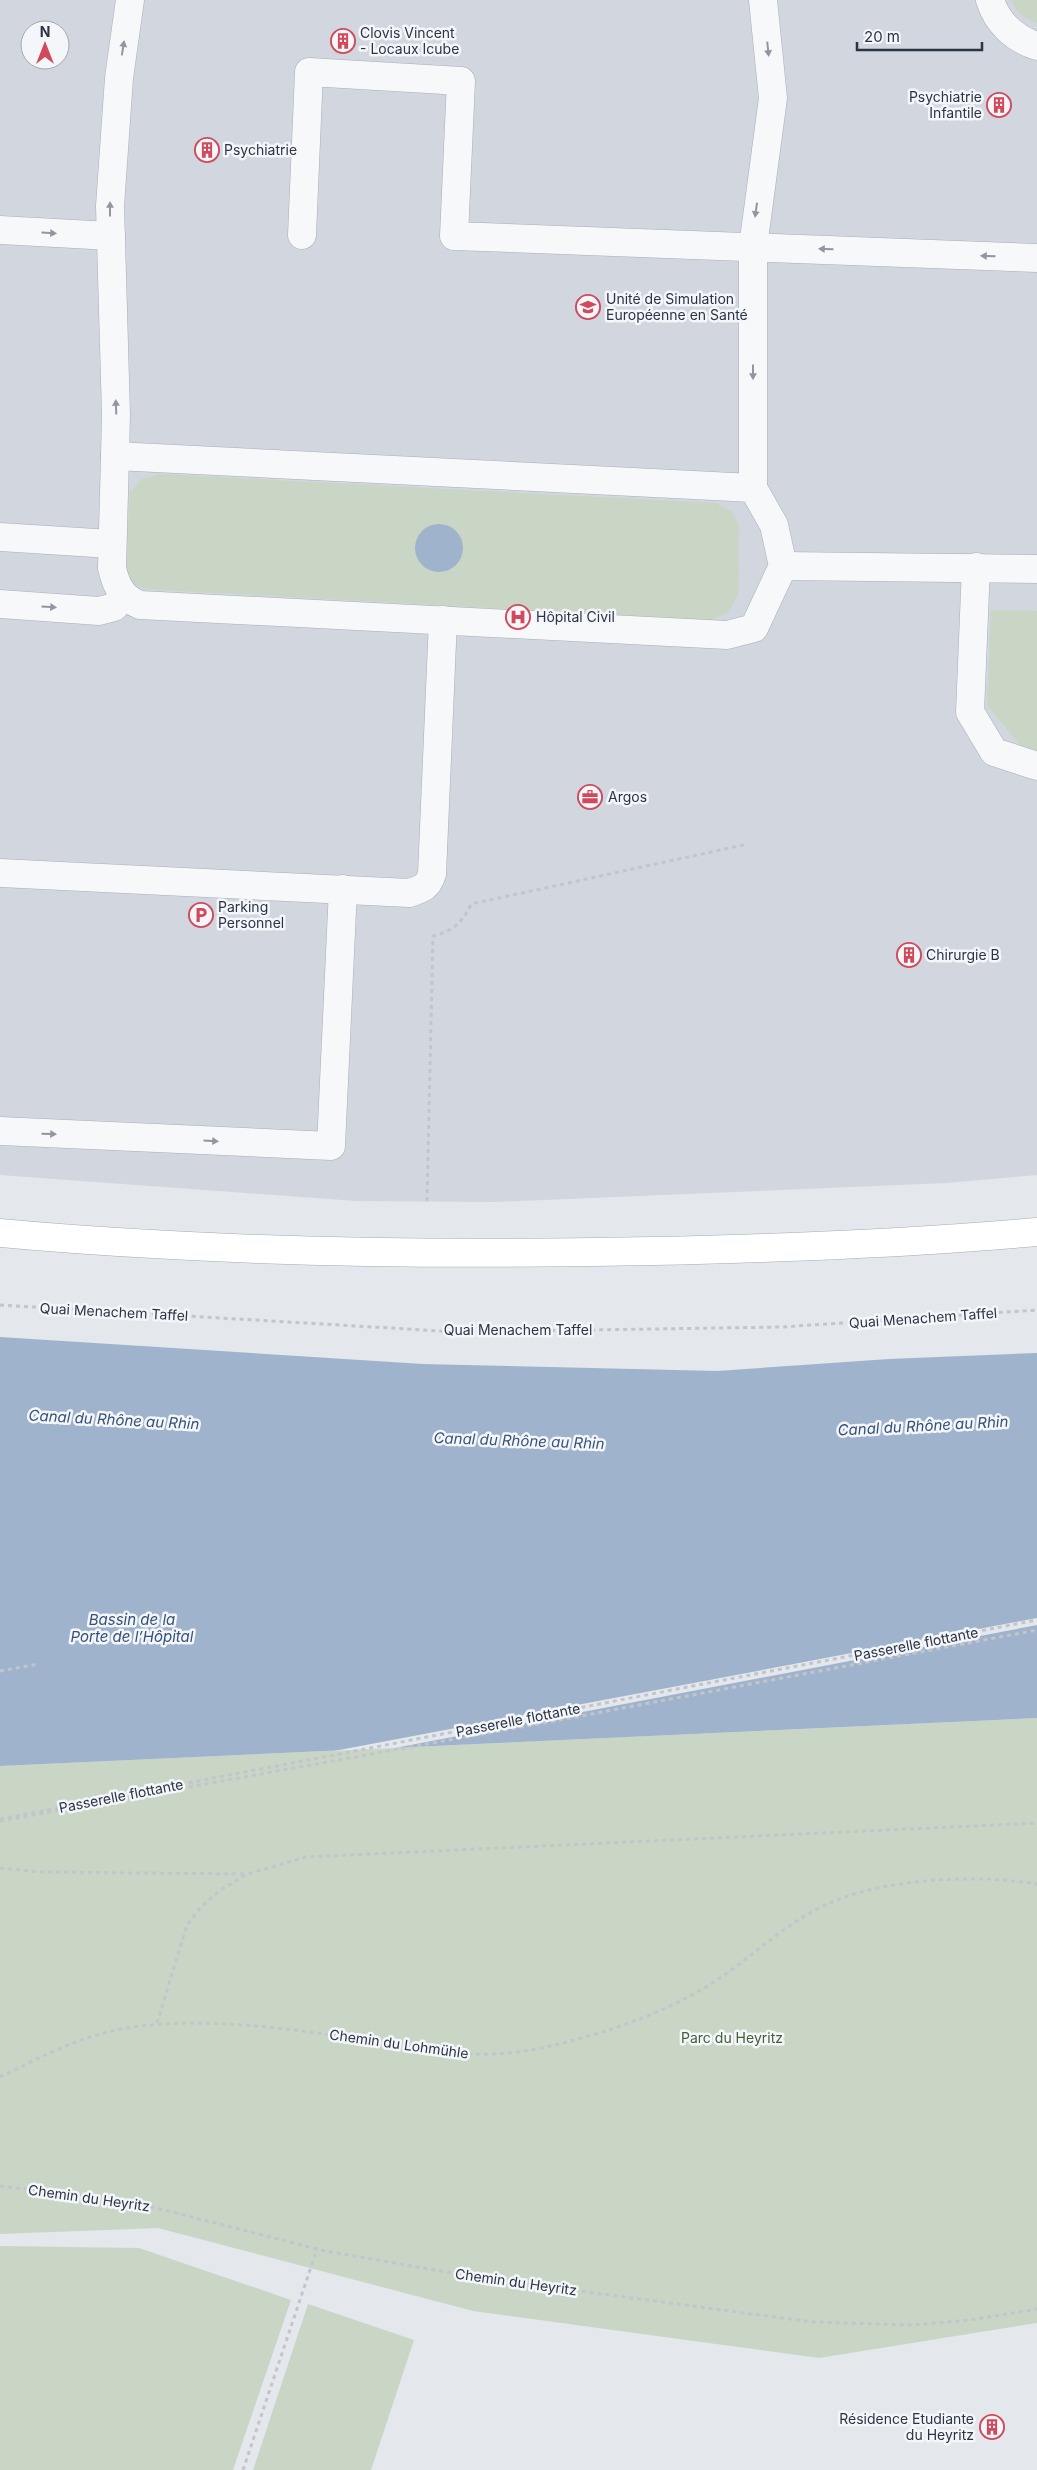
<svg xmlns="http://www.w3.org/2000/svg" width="1037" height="2470" font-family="Inter,sans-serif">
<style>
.built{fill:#d2d6de;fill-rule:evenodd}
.green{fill:#c9d6c5;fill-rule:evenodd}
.water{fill:#9fb4cc}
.pier{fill:#e4e7ec}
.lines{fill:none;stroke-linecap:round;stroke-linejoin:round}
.minor-casing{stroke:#a9aeb7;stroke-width:29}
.major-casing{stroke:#a3abb8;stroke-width:29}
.path{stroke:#c2c5cb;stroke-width:3;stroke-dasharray:4 4;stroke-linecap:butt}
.minor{stroke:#f7f8fa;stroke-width:28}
.major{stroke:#fff;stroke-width:28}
.oneway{fill:#9196a0}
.labels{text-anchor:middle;stroke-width:5;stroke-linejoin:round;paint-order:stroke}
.poi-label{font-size:14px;fill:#2b3445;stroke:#f4f6f9;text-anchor:start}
.street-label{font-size:14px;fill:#2b3445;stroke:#f4f6f9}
.park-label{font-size:14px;fill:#3f6138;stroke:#f4f6f9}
.water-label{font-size:15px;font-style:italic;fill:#34527a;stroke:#f4f6f9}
</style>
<rect width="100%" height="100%" fill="#e4e7ec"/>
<!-- built -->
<path class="built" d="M 0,0 L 1037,0 L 1037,1175 L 946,1183 L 495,1202 L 356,1201 L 0,1175 ZM 30,30 L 60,30 L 60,60 L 30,60 Z"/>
<!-- green -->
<g class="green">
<path d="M 1011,0 L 1037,0 L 1037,24 C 1026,19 1015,12 1011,0 Z"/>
<path d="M 160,474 L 716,503 L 732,512 L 739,526 L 738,595 L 729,612 L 711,620 L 144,589 L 131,582 L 126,565 L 130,492 L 142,479 ZM 415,546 L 463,546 L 463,554 L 453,568 L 438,572 L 419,560 Z"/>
<path d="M 991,610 L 1037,611 L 1037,754 L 1020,745 L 987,705 Z"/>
<path d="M 1037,1718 L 1037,2323 L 819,2358 L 473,2311 L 158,2228 L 0,2234 L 0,1766 Z"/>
<path d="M 0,2246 L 139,2248 L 291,2300 L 233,2470 L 0,2470 Z"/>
<path d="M 308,2304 L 414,2340 L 371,2470 L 253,2470 Z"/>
</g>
<!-- water -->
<g class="water">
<circle cx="439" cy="548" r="24"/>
<path d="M 0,1337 L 423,1364 L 717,1371 L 889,1359 L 1037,1353 L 1037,1718 L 0,1766 Z"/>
</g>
<!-- pier -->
<path class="pier" d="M 1037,1618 L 1037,1625 L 395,1748 L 334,1751 Z"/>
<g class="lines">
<defs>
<g id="minor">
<path d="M 990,0 C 997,23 1015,39 1037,46"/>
<path d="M 0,230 L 111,236"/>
<path d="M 302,235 L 309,72 L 461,81 L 454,236 L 1037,258"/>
<path d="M 115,456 L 753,488 L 774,525 L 783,566 L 754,628 L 727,635 L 140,605 C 122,598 116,586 112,568 Z"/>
<path d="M 115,456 L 116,414 L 110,206 L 119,78 L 130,0"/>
<path d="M 753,488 L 753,247 L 773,98 L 763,0"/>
<path d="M 0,537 L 111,544"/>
<path d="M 783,566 L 1037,569"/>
<path d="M 976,567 L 970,712 L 994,752 L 1037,766"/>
<path d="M 0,604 L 99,611 L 114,607 L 124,596"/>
<path d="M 0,873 L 409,893 C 422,889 428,887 432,874 L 443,620"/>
<path d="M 0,1131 L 331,1146 L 343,889"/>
</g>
<path id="major" d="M 0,1233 C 197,1251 396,1255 594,1252 C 742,1250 890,1245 1037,1232"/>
</defs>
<!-- minor casing -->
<use href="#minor" class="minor-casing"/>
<!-- major casing -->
<use href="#major" class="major-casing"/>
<!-- path -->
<g class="path">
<path d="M 427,1201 L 433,936 C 453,931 463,922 471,904 L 748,844"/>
<path d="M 0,1305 L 458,1332 L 782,1327 L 1037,1310"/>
<path d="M 0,1671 L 39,1664"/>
<path d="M 0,1819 L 1037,1620"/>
<path d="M 0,1821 L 549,1722 L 1037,1630"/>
<path d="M 0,1868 L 40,1872 L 247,1874"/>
<path d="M 157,2023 L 187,1925 L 201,1907 L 219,1891 L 247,1874 L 306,1857 L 1037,1823"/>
<path d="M 0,2077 C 29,2063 59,2047 90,2037 C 165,2012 273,2026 351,2038 C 420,2049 476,2063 546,2047 C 603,2034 664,2014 714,1982 C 754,1956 787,1921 832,1902 C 888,1878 977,1874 1037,1884"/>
<path d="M 0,2186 L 133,2202 L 325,2251 L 481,2278 L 813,2322 L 912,2325 L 970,2320 L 1037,2309"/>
<path d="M 243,2470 L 317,2249"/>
</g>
<!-- minor -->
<use href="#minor" class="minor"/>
<!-- major -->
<use href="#major" class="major"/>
</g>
<!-- one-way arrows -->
<defs><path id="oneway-solid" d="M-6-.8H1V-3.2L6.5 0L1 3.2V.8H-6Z" transform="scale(1.25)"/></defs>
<g class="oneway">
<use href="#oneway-solid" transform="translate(123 48) rotate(-81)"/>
<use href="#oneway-solid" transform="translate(768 49) rotate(84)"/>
<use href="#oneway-solid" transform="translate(110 209) rotate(-90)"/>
<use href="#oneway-solid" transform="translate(756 210) rotate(98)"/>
<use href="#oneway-solid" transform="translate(49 233) rotate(3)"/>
<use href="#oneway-solid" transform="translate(826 249) rotate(-178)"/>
<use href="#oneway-solid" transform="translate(988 256) rotate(-178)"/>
<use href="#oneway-solid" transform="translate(753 372) rotate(90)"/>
<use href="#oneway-solid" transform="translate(116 407) rotate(-92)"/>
<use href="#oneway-solid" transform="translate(49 607) rotate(4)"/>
<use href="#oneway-solid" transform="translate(49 1134) rotate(2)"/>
<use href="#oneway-solid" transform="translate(211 1141) rotate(3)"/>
</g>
<!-- icons -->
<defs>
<symbol id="building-ring" viewBox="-11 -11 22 22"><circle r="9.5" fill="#f4f6f9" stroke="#d1495b" stroke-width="1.5"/><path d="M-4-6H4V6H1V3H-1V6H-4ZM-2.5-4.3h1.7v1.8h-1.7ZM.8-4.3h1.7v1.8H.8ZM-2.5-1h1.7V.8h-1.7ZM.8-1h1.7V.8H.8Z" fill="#d1495b"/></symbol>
<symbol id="university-ring" viewBox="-11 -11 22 22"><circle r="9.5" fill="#f4f6f9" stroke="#d1495b" stroke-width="1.5"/><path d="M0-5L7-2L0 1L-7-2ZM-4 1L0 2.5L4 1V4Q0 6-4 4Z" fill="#d1495b"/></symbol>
<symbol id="hospital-ring" viewBox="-11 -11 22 22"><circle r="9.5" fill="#f4f6f9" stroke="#d1495b" stroke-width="1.5"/><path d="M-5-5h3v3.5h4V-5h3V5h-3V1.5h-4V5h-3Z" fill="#d1495b"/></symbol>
<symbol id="office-ring" viewBox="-11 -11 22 22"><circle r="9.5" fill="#f4f6f9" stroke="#d1495b" stroke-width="1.5"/><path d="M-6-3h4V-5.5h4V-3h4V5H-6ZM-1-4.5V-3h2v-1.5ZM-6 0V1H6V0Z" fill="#d1495b"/></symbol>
<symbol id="parking-ring" viewBox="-11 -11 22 22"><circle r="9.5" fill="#f4f6f9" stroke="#d1495b" stroke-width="1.5"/><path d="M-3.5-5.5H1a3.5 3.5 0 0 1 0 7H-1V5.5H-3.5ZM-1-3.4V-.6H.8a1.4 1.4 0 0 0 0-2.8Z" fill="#d1495b"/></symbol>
</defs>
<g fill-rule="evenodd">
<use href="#building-ring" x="329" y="27" width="28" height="28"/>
<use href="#building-ring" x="985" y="91" width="28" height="28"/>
<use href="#building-ring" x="193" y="136" width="28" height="28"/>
<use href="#university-ring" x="574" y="293" width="28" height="28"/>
<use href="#hospital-ring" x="504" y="603" width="28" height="28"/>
<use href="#office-ring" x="576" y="783" width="28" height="28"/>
<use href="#parking-ring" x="187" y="901" width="28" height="28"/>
<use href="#building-ring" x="895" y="941" width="28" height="28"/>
<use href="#building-ring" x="978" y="2413" width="28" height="28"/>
</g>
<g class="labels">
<!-- poi labels -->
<g class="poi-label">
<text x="360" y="38">Clovis Vincent<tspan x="360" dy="16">- Locaux Icube</tspan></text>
<text x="982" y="102" text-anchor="end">Psychiatrie<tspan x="982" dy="16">Infantile</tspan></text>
<text x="224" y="155">Psychiatrie</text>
<text x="606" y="304">Unité de Simulation<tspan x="606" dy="16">Européenne en Santé</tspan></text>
<text x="536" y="622">Hôpital Civil</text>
<text x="608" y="802">Argos</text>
<text x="218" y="912">Parking<tspan x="218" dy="16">Personnel</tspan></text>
<text x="926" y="960">Chirurgie B</text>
<text x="974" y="2424" text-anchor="end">Résidence Etudiante<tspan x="974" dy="16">du Heyritz</tspan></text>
</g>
<!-- street labels -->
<g class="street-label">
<text transform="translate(114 1312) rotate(3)" y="5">Quai Menachem Taffel</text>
<text transform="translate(923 1318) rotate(-4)" y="5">Quai Menachem Taffel</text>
<text x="518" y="1335">Quai Menachem Taffel</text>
<text transform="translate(916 1644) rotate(-11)" y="5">Passerelle flottante</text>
<text transform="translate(518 1720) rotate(-11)" y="5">Passerelle flottante</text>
<text transform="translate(121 1796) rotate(-11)" y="5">Passerelle flottante</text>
<text transform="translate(399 2044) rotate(8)" y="5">Chemin du Lohmühle</text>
<text transform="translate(89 2198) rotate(8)" y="5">Chemin du Heyritz</text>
<text transform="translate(516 2282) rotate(8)" y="5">Chemin du Heyritz</text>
</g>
<!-- park labels -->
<g class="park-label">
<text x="732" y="2043">Parc du Heyritz</text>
</g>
<!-- water labels -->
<g class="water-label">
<text transform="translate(114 1420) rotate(3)" y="5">Canal du Rhône au Rhin</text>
<text transform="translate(923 1426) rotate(-3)" y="5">Canal du Rhône au Rhin</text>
<text transform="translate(519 1441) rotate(2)" y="5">Canal du Rhône au Rhin</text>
<text x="132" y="1625">Bassin de la<tspan x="132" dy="17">Porte de l’Hôpital</tspan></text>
</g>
</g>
<!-- north arrow -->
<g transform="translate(45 45)"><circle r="24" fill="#f4f6f9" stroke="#a4a8b1"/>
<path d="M0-4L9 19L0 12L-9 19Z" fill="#d1495b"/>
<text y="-8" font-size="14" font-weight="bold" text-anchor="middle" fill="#2b3445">N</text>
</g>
<!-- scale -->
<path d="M857 42v8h125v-8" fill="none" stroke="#2b3445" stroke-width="2.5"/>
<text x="864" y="42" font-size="15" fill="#2b3445" stroke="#f4f6f9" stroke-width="4" paint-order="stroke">20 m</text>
</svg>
